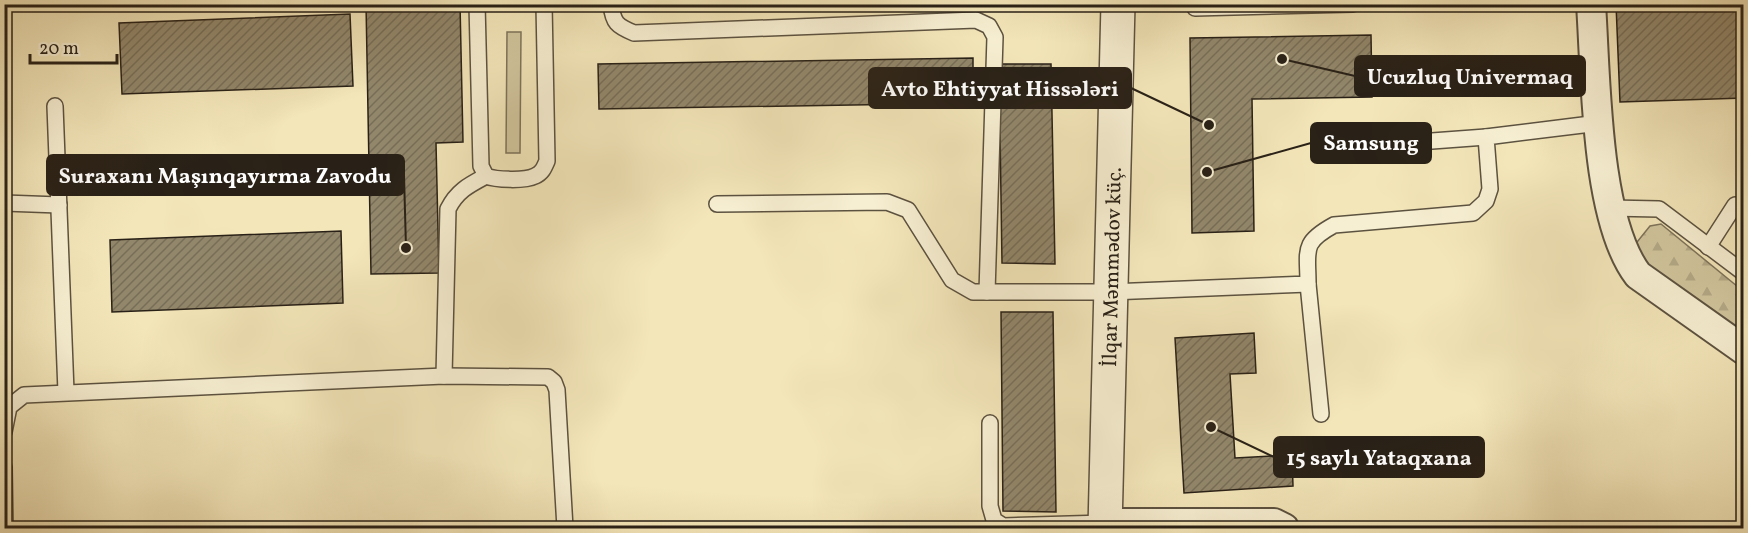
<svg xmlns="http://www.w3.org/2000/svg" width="1748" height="533" font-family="Vollkorn,serif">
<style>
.grass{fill:#d1c59d;stroke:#7d735a;stroke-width:1.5}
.forest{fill:url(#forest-firs);stroke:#7d735a;stroke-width:1.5}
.building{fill:url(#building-hatch);stroke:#292117;stroke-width:1.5}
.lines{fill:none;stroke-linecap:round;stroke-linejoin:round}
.service-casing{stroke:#5c5240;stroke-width:18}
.minor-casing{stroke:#5c5240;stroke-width:32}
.tertiary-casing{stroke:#5c5240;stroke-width:36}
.service{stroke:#f7efd2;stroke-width:15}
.minor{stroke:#f7efd2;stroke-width:28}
.tertiary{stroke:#f7efd2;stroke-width:33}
.labels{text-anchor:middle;stroke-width:4.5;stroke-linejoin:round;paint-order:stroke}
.street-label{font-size:21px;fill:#292117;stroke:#f7efd2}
.leader{fill:none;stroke:#292117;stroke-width:2}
.callout-dot{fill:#292117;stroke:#f7efd2;stroke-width:2}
.callout{fill:#292117;stroke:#292117;stroke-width:2}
.callout-label{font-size:22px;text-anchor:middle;font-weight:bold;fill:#fff}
</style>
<defs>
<pattern id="forest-firs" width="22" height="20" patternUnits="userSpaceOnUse" patternTransform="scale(1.5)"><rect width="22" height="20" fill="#d1c59d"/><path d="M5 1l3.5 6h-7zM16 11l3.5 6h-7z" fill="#b3a986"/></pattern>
<pattern id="building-hatch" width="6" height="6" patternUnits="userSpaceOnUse" patternTransform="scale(1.5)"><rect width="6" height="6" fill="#92876b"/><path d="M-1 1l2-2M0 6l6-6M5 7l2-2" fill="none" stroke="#776e57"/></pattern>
</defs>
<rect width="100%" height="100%" fill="#f3e6b9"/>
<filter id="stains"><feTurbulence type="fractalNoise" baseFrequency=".00333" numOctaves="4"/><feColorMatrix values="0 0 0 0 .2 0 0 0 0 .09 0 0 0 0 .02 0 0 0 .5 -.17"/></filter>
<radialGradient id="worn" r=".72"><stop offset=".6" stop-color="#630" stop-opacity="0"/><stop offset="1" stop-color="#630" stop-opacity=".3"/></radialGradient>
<!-- grass -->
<path class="grass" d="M 507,32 L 521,32 L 520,153 L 506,153 Z"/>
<!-- forest -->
<path class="forest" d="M 1661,224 L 1743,291 L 1743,337 L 1645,265 L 1633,247 L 1650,226 Z"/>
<!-- building -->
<g class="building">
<path d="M 366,4 L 460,4 L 463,142 L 436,143 L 439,273 L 371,274 Z"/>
<path d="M 1616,4 L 1744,4 L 1744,98 L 1620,102 Z"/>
<path d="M 350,14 L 353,86 L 122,94 L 119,23 Z"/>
<path d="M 1371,35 L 1372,97 L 1252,99 L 1254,231 L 1192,233 L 1190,38 Z"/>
<path d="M 973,58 L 973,103 L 599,109 L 598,64 Z"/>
<path d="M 999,64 L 1051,64 L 1055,264 L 1002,263 Z"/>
<path d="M 341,231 L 343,303 L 112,312 L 110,240 Z"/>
<path d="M 1001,312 L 1053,312 L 1056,512 L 1003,511 Z"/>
<path d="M 1254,333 L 1256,373 L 1230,374 L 1235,458 L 1292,455 L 1293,486 L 1184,493 L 1175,338 Z"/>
</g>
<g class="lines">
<defs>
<g id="service">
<path d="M 477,4 L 481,166 L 486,176 C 496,180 525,181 535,176 C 542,173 544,168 547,161 L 544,4"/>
<path d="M 611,4 C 613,23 617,26 634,33 L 976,20 L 989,26 L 995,37 L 987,292"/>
<path d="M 1195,8 L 1353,4"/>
<path d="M 55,106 L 66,392"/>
<path d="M 1432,141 L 1486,137"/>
<path d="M 4,203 L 59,205"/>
<path d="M 717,204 L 887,202 L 908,210 L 952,280 L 973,292 L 1110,292 L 1308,284 C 1308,250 1301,243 1334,225 L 1473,213 L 1486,201 L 1490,189 L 1486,137 L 1599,123"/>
<path d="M 1610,208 L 1659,209 L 1744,273"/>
<path d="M 1708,247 L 1735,205"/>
<path d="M 1308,284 L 1321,414"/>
<path d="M 444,376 L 448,209 C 457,191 469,185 486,176"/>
<path d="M 990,423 L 990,506 L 994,520 L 1003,526 L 1105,523"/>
<path d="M 4,432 L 9,407 L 24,395 L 444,376 L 548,377 L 554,382 L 557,390 L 565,528"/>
<path d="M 4,467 L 5,528"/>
</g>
<g id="minor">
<path d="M 1591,4 C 1596,76 1595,219 1638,275 L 1744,350"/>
<path d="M 1105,523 L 1274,523 L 1284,528"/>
</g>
<g id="tertiary">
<path id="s1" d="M 1105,528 L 1118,4"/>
</g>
</defs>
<!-- service casing -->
<use href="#service" class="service-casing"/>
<!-- minor casing -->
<use href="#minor" class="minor-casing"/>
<!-- tertiary casing -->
<use href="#tertiary" class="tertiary-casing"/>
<!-- service -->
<use href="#service" class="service"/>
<!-- minor -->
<use href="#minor" class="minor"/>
<!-- tertiary -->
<use href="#tertiary" class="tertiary"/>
</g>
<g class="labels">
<!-- street labels -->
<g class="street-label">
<text dy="7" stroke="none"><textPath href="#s1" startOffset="261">İlqar Məmmədov küç.</textPath></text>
</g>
</g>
<!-- callouts -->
<path class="leader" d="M1282 59L1355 76M1209 125L1131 88M1207 172L1311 143M406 248L404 175M1211 427L1274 457"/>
<g class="callout-dot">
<circle cx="1282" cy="59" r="6"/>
<circle cx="1209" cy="125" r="6"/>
<circle cx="1207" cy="172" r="6"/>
<circle cx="406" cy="248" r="6"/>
<circle cx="1211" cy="427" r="6"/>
</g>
<g class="callout">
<rect x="1355" y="56" width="230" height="40" rx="6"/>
<rect x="869" y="68" width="262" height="40" rx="6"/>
<rect x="1311" y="123" width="120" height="40" rx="6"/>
<rect x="47" y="155" width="357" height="40" rx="6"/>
<rect x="1274" y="437" width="210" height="40" rx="6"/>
</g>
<g class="callout-label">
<text x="1470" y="84">Ucuzluq Univermaq</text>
<text x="1000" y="96">Avto Ehtiyyat Hissələri</text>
<text x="1371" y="150">Samsung</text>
<text x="225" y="183">Suraxanı Maşınqayırma Zavodu</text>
<text x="1379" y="465">15 saylı Yataqxana</text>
</g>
<!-- margin -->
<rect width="1748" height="533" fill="none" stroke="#f3e6b9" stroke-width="24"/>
<rect x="6" y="6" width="1736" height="521" fill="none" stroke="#292117" stroke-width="3"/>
<rect x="12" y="12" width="1724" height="509" fill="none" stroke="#292117" stroke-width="1.5"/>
<!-- scale -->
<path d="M30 54v9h87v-9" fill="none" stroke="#292117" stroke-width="3"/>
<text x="39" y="54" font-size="18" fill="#292117" stroke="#f7efd2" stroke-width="4.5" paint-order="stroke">20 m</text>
<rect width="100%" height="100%" filter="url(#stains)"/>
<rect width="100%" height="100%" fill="url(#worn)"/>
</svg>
